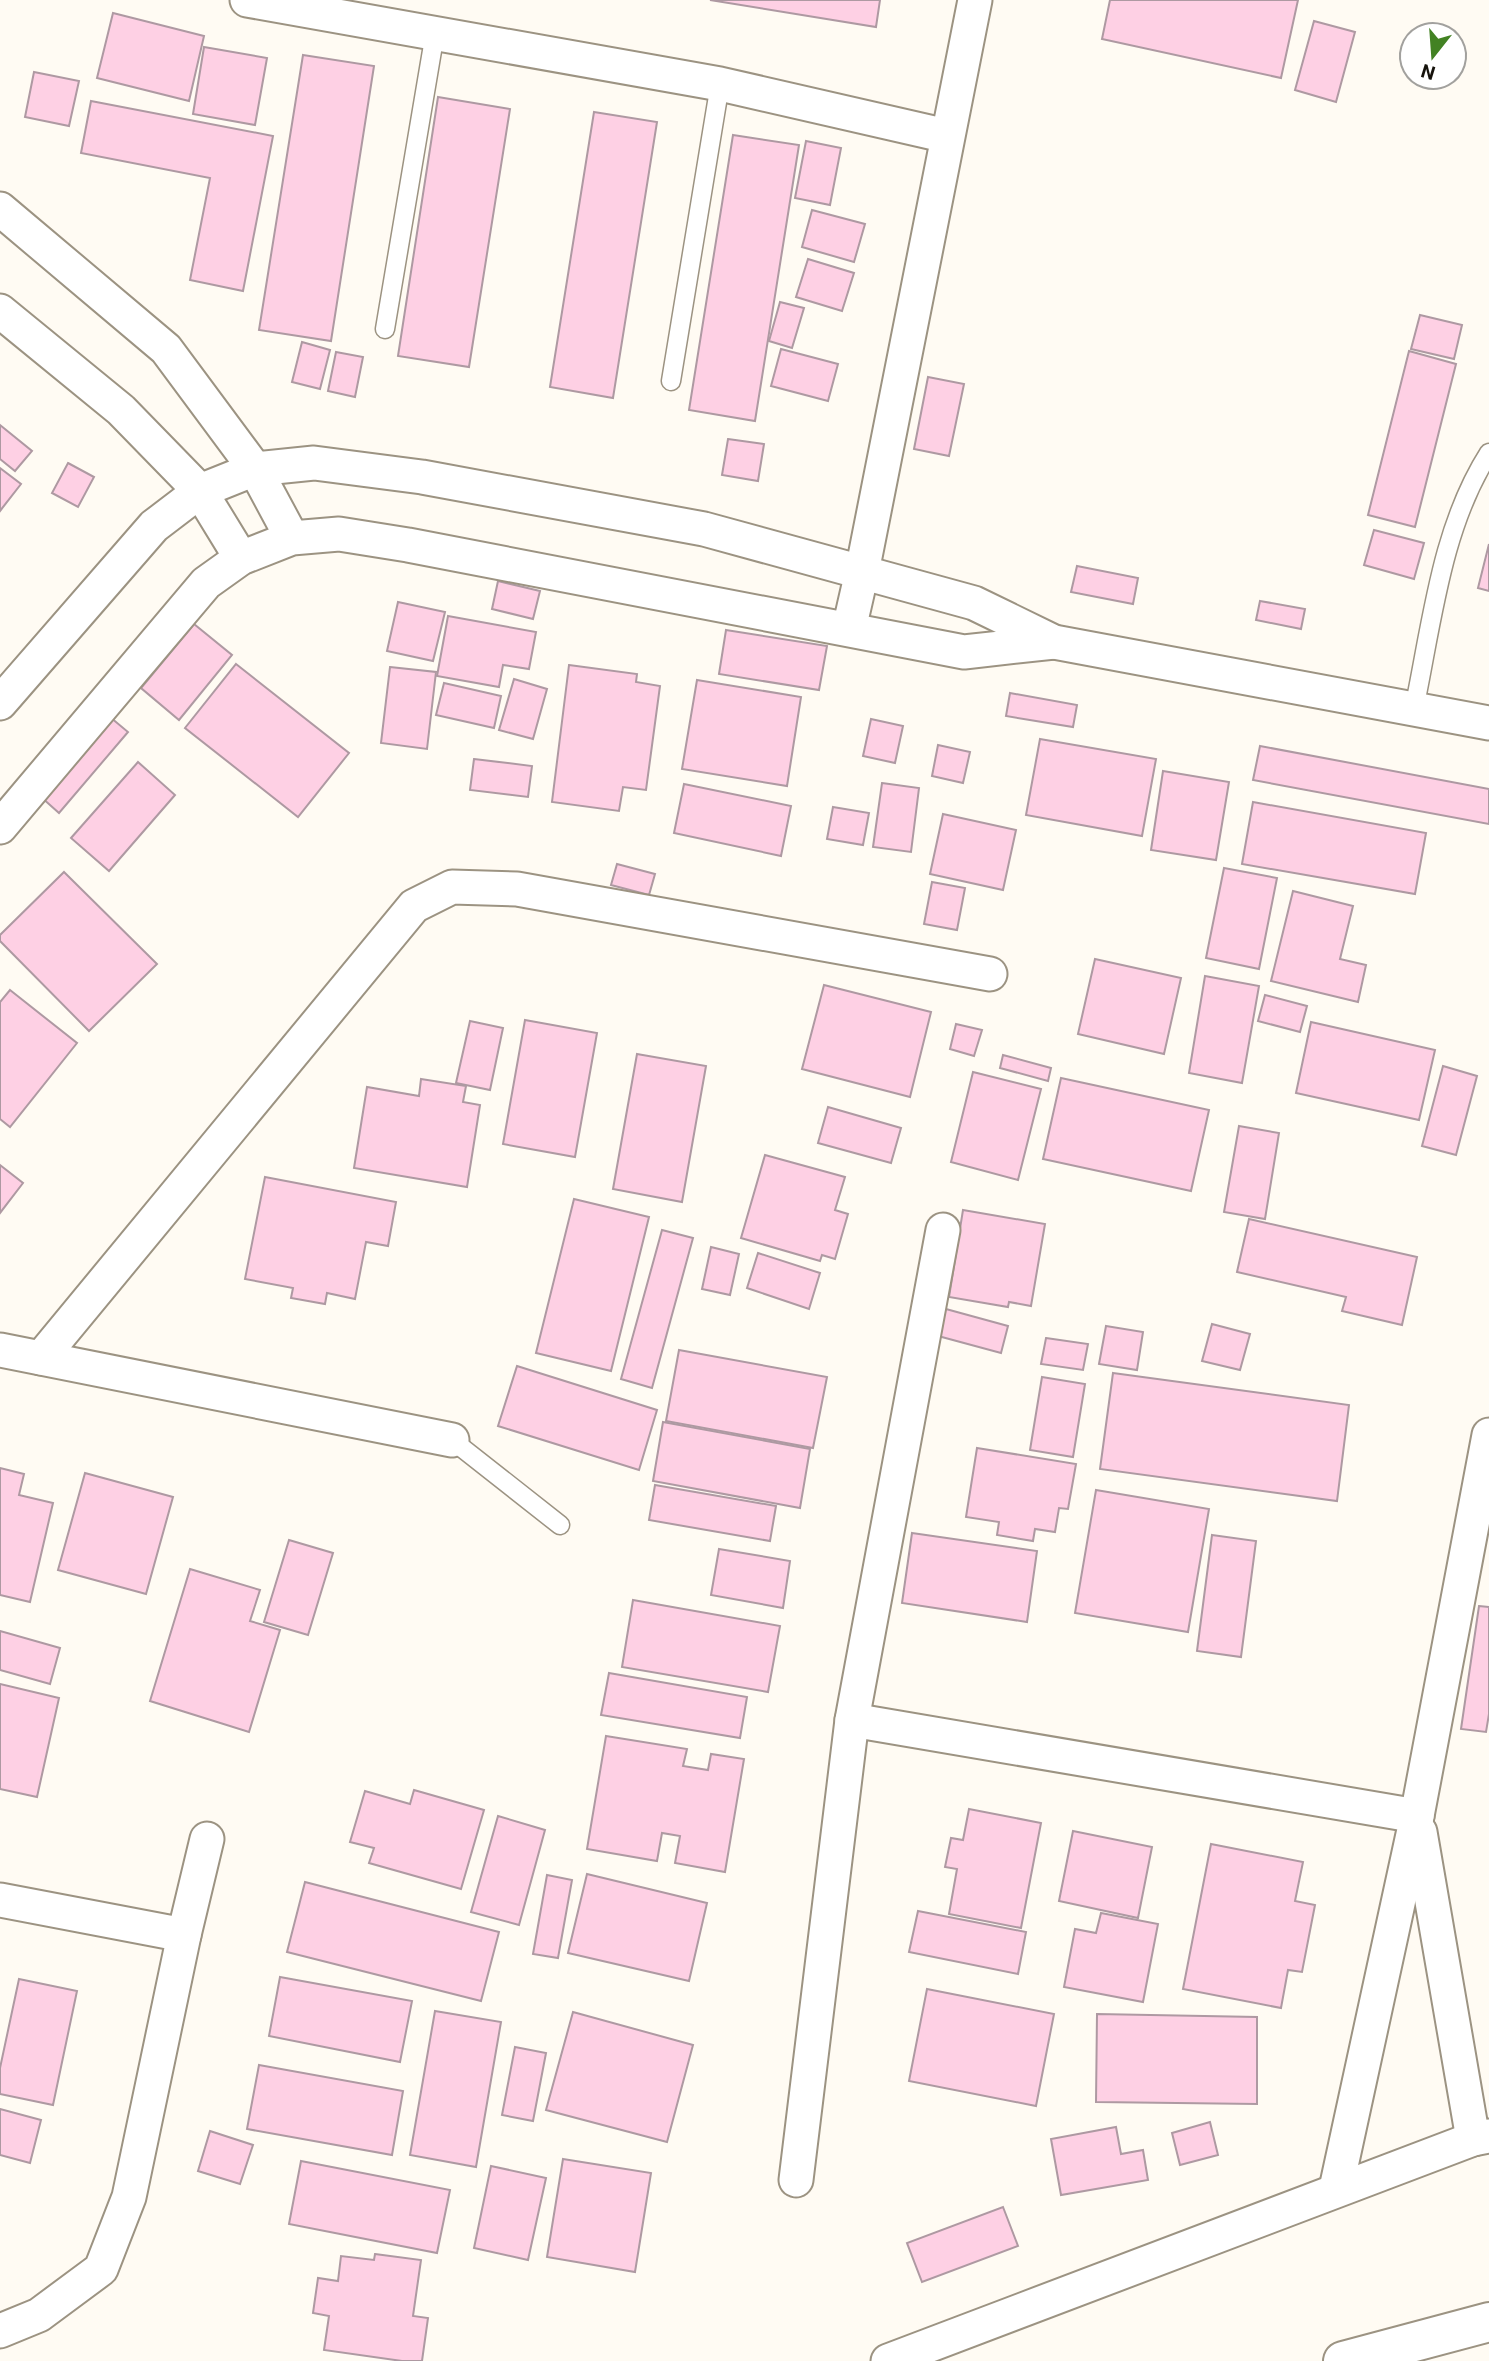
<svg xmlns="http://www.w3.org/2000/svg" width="1489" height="2361" font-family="Roboto,sans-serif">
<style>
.building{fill:#fed0e4;stroke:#ae99a2;stroke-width:2}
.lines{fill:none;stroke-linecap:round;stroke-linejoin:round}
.lane-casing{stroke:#9c9382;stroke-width:21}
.street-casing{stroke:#9c9382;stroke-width:37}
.secondary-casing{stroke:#9c9382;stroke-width:42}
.lane{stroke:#fff;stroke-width:18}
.street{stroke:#fff;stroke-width:33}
.secondary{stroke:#fff;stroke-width:38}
</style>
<rect width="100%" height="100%" fill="#fffbf3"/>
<!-- building -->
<g class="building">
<path d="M 710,0 L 880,0 L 876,27 Z"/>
<path d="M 1110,0 L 1298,0 L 1281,78 L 1102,39 Z"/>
<path d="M 113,13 L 204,36 L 189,101 L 97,78 Z"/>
<path d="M 1314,21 L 1355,32 L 1336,102 L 1295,90 Z"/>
<path d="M 204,47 L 267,58 L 255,125 L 193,114 Z"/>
<path d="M 303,55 L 374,66 L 331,341 L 259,330 Z"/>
<path d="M 34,72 L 79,81 L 69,126 L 25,117 Z"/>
<path d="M 438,97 L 510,109 L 469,367 L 398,356 Z"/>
<path d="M 91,101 L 273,136 L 243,291 L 190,280 L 210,178 L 81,153 Z"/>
<path d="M 594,112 L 657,122 L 613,398 L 550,387 Z"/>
<path d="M 733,135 L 799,145 L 755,421 L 689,410 Z"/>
<path d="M 806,141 L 841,148 L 830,205 L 795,198 Z"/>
<path d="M 812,210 L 865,224 L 854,262 L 802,247 Z"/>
<path d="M 808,259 L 854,273 L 842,311 L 796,297 Z"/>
<path d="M 780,302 L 804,308 L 792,348 L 769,341 Z"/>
<path d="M 1420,315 L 1462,325 L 1454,359 L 1411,349 Z"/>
<path d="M 302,342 L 330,350 L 320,389 L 292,382 Z"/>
<path d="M 781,349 L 838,364 L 828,401 L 771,386 Z"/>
<path d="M 1409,351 L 1456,364 L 1415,527 L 1368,515 Z"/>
<path d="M 336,352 L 363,357 L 355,397 L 328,391 Z"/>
<path d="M 928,377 L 964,384 L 949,456 L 914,449 Z"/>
<path d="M 0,425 L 32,451 L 15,471 L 0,459 Z"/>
<path d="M 728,439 L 764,444 L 758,481 L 722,475 Z"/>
<path d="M 68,463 L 94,477 L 78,507 L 52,493 Z"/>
<path d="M 0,468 L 21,484 L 0,511 Z"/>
<path d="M 1374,530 L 1424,543 L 1414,579 L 1364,565 Z"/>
<path d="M 1489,544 L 1489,591 L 1478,588 Z"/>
<path d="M 1077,566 L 1138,578 L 1133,604 L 1071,592 Z"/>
<path d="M 498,581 L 540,591 L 533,619 L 492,609 Z"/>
<path d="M 1260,601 L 1305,609 L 1301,629 L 1256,620 Z"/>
<path d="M 398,602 L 445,612 L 433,661 L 387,651 Z"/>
<path d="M 448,616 L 536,632 L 529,669 L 503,665 L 499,687 L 437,676 Z"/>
<path d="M 194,624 L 232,655 L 179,720 L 141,688 Z"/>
<path d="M 726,630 L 827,646 L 819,690 L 719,674 Z"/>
<path d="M 236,664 L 349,753 L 298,817 L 185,728 Z"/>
<path d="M 569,665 L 637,674 L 636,682 L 660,686 L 646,790 L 623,787 L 619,811 L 552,802 Z"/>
<path d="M 390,667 L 436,672 L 427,749 L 381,743 Z"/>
<path d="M 514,679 L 547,689 L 533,739 L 499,730 Z"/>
<path d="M 697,680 L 801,697 L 787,786 L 682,769 Z"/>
<path d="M 444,683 L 501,696 L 494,728 L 436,715 Z"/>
<path d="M 1010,693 L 1077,705 L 1073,727 L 1006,716 Z"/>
<path d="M 110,717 L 128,732 L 59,813 L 41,797 Z"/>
<path d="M 871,719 L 903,726 L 895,763 L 863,756 Z"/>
<path d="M 1040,739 L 1156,759 L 1142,836 L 1026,815 Z"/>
<path d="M 938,745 L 970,752 L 963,783 L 932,776 Z"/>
<path d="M 1260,746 L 1489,789 L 1489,824 L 1253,780 Z"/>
<path d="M 474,759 L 532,766 L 528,797 L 470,790 Z"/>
<path d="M 138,762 L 175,795 L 109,871 L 71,838 Z"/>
<path d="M 1163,771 L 1229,782 L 1216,860 L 1151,850 Z"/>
<path d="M 882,783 L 919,788 L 911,852 L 873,847 Z"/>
<path d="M 684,784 L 791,806 L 781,856 L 674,833 Z"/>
<path d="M 1253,802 L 1426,833 L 1415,894 L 1242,864 Z"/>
<path d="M 833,807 L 869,813 L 863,845 L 827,839 Z"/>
<path d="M 943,814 L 1016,830 L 1003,890 L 930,874 Z"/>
<path d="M 617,864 L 655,874 L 649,895 L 611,885 Z"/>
<path d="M 1224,868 L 1277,878 L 1259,969 L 1206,958 Z"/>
<path d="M 64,872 L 157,964 L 89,1031 L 0,941 L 0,935 Z"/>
<path d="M 932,882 L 965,888 L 957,930 L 924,924 Z"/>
<path d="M 1293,891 L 1353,906 L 1340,959 L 1366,965 L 1358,1002 L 1271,981 Z"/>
<path d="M 1095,959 L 1181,978 L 1164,1054 L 1078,1034 Z"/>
<path d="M 1205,976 L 1259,986 L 1242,1083 L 1189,1073 Z"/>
<path d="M 824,985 L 931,1012 L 910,1097 L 802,1069 Z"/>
<path d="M 10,990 L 77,1043 L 10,1127 L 0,1119 L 0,1002 Z"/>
<path d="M 1265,995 L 1307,1006 L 1300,1032 L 1258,1021 Z"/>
<path d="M 525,1020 L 597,1033 L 575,1157 L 503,1144 Z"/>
<path d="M 470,1021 L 503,1028 L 490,1090 L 456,1083 Z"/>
<path d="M 1311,1022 L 1435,1050 L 1419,1120 L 1296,1093 Z"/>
<path d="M 956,1024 L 982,1030 L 974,1056 L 950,1049 Z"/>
<path d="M 637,1054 L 706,1066 L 682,1202 L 613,1189 Z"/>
<path d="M 1003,1055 L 1051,1068 L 1048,1081 L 1000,1068 Z"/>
<path d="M 1443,1066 L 1477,1076 L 1456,1155 L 1422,1146 Z"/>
<path d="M 973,1072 L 1041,1089 L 1018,1180 L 951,1162 Z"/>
<path d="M 1061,1078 L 1209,1110 L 1191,1191 L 1043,1159 Z"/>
<path d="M 421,1079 L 466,1086 L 463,1102 L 480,1105 L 467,1187 L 354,1168 L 367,1087 L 419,1096 Z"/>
<path d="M 828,1107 L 901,1128 L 891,1163 L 818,1143 Z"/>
<path d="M 1239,1126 L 1279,1133 L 1265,1219 L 1224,1212 Z"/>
<path d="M 765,1155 L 845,1177 L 835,1210 L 848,1214 L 835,1259 L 822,1255 L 820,1261 L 741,1238 Z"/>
<path d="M 0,1165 L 23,1183 L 0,1213 Z"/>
<path d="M 265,1177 L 396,1202 L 388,1246 L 366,1242 L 355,1299 L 327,1293 L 325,1304 L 291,1298 L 293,1288 L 245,1279 Z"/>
<path d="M 574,1199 L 649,1217 L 611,1371 L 536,1353 Z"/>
<path d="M 963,1210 L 1045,1224 L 1031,1306 L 1009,1302 L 1008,1307 L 949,1297 Z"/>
<path d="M 1249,1219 L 1417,1257 L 1402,1325 L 1342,1311 L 1346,1297 L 1237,1272 Z"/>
<path d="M 662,1230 L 693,1238 L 652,1388 L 621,1379 Z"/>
<path d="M 711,1247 L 739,1254 L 730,1295 L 702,1289 Z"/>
<path d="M 758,1253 L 820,1273 L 809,1309 L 747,1288 Z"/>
<path d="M 935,1306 L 1008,1326 L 1001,1353 L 927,1333 Z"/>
<path d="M 1212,1324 L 1250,1334 L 1240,1370 L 1202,1361 Z"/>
<path d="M 1106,1326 L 1143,1332 L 1137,1370 L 1099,1364 Z"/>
<path d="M 1046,1338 L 1088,1344 L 1083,1370 L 1041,1364 Z"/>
<path d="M 679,1350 L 827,1377 L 813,1448 L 666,1421 Z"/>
<path d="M 517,1366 L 657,1410 L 639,1470 L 498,1426 Z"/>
<path d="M 1113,1373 L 1349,1405 L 1337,1501 L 1100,1469 Z"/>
<path d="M 1042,1377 L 1085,1384 L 1073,1457 L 1030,1450 Z"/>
<path d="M 663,1422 L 810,1449 L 800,1508 L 653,1481 Z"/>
<path d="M 977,1448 L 1076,1464 L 1068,1509 L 1059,1508 L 1055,1532 L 1035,1529 L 1033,1541 L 997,1535 L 999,1522 L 966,1517 Z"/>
<path d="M 0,1468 L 24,1474 L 19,1495 L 53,1503 L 30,1602 L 0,1595 Z"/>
<path d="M 85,1473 L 173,1497 L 146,1594 L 58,1570 Z"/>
<path d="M 655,1485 L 776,1506 L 770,1541 L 649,1520 Z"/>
<path d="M 1096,1490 L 1209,1509 L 1188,1632 L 1075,1613 Z"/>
<path d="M 912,1533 L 1037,1551 L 1027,1622 L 902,1603 Z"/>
<path d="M 1212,1535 L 1256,1541 L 1241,1657 L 1197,1651 Z"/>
<path d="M 289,1540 L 333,1553 L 308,1635 L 264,1622 Z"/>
<path d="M 719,1549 L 790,1561 L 783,1608 L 711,1595 Z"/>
<path d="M 190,1569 L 260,1590 L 250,1621 L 280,1630 L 249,1732 L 150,1701 Z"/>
<path d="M 633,1600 L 780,1626 L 768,1692 L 622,1667 Z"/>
<path d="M 1479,1606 L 1489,1607 L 1489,1714 L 1486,1732 L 1461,1729 Z"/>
<path d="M 0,1631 L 60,1648 L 50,1684 L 0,1670 Z"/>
<path d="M 609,1673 L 747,1697 L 740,1738 L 601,1715 Z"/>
<path d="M 0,1684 L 59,1698 L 37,1797 L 0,1789 Z"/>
<path d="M 606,1736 L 687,1749 L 683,1766 L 708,1770 L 711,1754 L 744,1759 L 725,1872 L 675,1863 L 680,1836 L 662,1833 L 657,1861 L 587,1849 Z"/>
<path d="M 414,1790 L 484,1810 L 461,1889 L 369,1863 L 374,1848 L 350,1842 L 365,1791 L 410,1804 Z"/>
<path d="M 969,1809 L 1041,1823 L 1021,1928 L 949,1914 L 957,1869 L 945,1867 L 951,1838 L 963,1840 Z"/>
<path d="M 498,1816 L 545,1830 L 519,1925 L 471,1912 Z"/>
<path d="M 1073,1831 L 1152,1847 L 1138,1918 L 1059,1901 Z"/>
<path d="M 1211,1844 L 1303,1862 L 1295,1901 L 1315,1905 L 1302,1972 L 1288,1970 L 1281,2008 L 1183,1989 Z"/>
<path d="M 587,1874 L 707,1903 L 689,1981 L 568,1953 Z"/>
<path d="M 547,1875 L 572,1880 L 558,1958 L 533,1954 Z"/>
<path d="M 305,1882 L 499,1932 L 481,2001 L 287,1952 Z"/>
<path d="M 918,1911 L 1026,1932 L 1018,1974 L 909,1952 Z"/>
<path d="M 1101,1913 L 1158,1924 L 1143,2002 L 1064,1987 L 1075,1929 L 1096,1933 Z"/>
<path d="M 280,1977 L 412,2001 L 400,2062 L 269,2036 Z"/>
<path d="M 19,1979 L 77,1991 L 53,2105 L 0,2094 L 0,2068 Z"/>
<path d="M 927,1989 L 1054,2014 L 1036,2106 L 909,2081 Z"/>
<path d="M 435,2011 L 501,2022 L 476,2167 L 410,2155 Z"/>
<path d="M 573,2012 L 693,2045 L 667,2142 L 546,2110 Z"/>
<path d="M 1097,2014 L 1257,2017 L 1257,2104 L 1096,2102 Z"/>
<path d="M 515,2047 L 546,2053 L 533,2121 L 502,2115 Z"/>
<path d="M 259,2065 L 403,2091 L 392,2155 L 247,2129 Z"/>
<path d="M 0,2109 L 41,2120 L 30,2163 L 0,2155 Z"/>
<path d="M 1210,2122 L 1218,2155 L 1180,2165 L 1172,2133 Z"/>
<path d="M 1116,2127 L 1121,2154 L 1143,2150 L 1148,2180 L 1061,2195 L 1051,2139 Z"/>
<path d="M 210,2131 L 253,2145 L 240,2184 L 198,2171 Z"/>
<path d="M 563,2159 L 651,2173 L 635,2272 L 547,2257 Z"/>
<path d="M 301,2161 L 450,2190 L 437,2253 L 289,2224 Z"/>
<path d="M 491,2166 L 546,2178 L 528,2260 L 474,2248 Z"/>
<path d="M 1003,2207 L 1018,2246 L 922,2282 L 907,2243 Z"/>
<path d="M 375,2254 L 421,2260 L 413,2316 L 428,2318 L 422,2361 L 402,2361 L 324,2350 L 329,2316 L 313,2313 L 318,2278 L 338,2281 L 341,2256 L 374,2260 Z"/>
</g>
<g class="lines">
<defs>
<g id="lane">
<path d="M 385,329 L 435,33"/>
<path d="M 671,381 L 720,84"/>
<path d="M 1414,709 C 1432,623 1441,528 1489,453"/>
<path d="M 452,1440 L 560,1525"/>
</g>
<g id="street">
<path d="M 247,0 L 720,84 L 947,136"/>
<path d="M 0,209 L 166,349 L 255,469 L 292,538"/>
<path d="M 0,311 L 121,410 L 200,491 L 241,558"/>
<path d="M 849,629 L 862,572 L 975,0"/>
<path d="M 0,703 L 154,526 L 200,491 L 255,469 L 314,463 L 422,477 L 704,529 L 974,603 L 1054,642 L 1489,723"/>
<path d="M 0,827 L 206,583 L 241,558 L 292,538 L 339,534 L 408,545 L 964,652 L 1054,642"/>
<path d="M 0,1350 L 452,1440"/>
<path d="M 41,1358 L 414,906 L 452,887 L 517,889 L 990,974"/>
<path d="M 852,1720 L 1417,1816"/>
<path d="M 1420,1832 L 1473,2139"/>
<path d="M 0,1900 L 184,1935"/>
<path d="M 796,2180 L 852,1720 L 943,1230"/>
<path d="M 1336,2189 L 1417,1816 L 1489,1435"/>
<path d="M 0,2331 L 39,2315 L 101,2269 L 129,2197 L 184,1935 L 207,1839"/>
<path d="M 888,2361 L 1473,2139 L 1489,2136"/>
</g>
<path id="secondary" d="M 1343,2361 L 1489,2322"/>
</defs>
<!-- lane casing -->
<use href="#lane" class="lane-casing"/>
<!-- street casing -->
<use href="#street" class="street-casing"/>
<!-- secondary casing -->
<use href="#secondary" class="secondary-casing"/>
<!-- lane -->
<use href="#lane" class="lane"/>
<!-- street -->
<use href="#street" class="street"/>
<!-- secondary -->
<use href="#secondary" class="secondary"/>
</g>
<!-- north arrow -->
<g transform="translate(1433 56) rotate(197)"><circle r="33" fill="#ffffff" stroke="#a2a19e" stroke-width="2"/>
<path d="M0-5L12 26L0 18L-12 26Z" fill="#428223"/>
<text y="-10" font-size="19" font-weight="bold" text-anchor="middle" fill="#16130c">N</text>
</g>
</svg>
